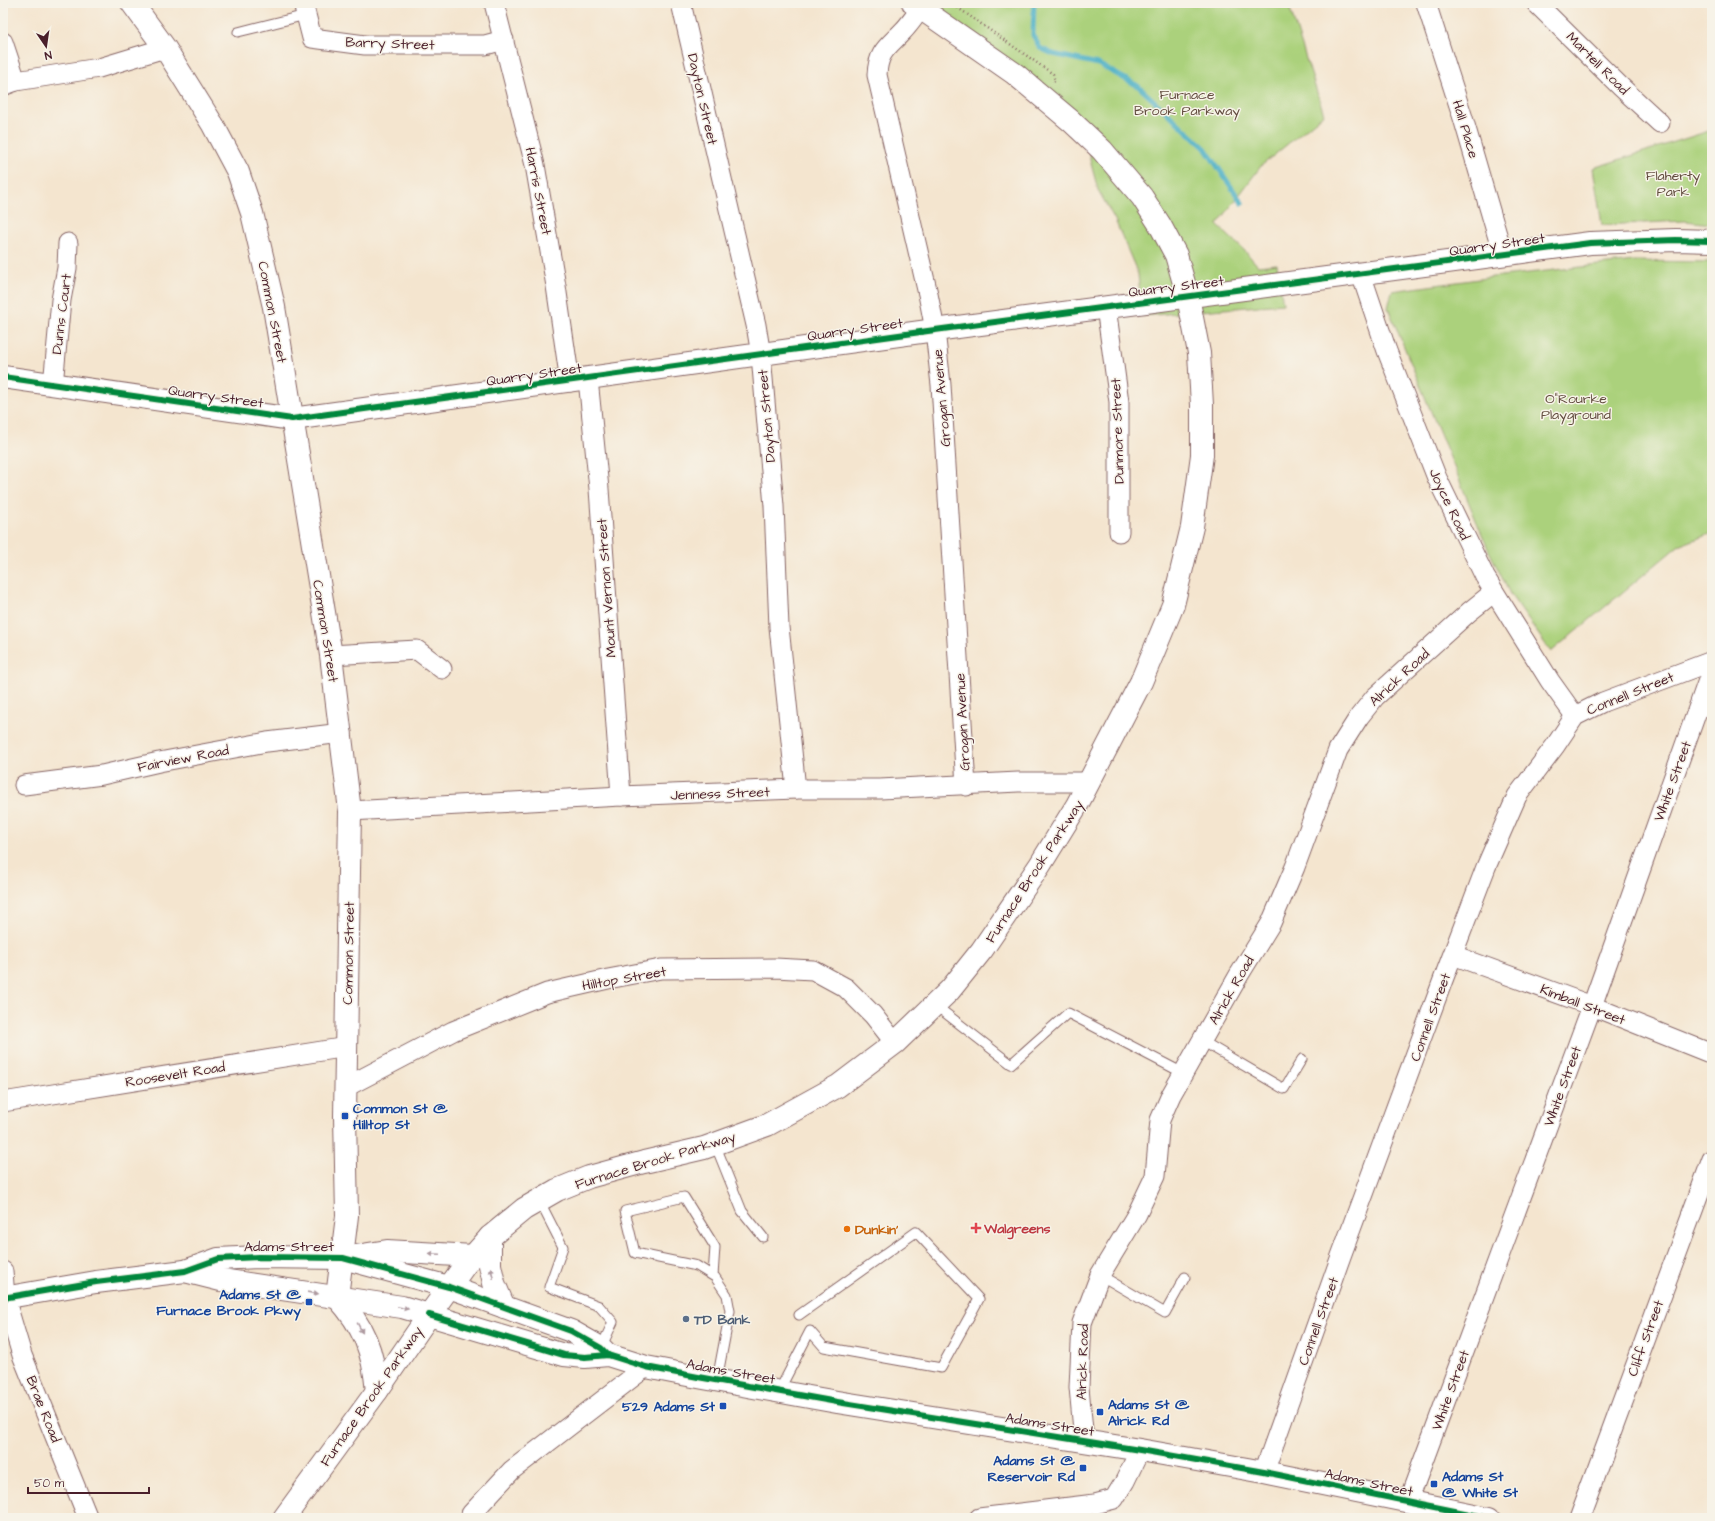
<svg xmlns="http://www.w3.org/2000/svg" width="1715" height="1521" font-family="'Architects Daughter',sans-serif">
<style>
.green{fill:#abd17b;stroke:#7a7853}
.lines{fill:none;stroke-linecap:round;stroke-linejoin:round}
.stream{stroke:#45adc4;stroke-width:5}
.lane-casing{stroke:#866464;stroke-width:11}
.street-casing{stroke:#866464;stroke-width:21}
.secondary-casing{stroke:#866464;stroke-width:24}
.primary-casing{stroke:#866464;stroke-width:24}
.path{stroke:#866464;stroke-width:2.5;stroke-dasharray:1 3;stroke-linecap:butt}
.lane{stroke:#fff;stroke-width:9}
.street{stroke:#fff;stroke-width:19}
.secondary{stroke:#fff;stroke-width:22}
.primary{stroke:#fff;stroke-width:22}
.cycleway-casing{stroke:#f7f3e8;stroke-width:8}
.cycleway{stroke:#00873e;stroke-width:6}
.oneway{fill:#ae9aa0}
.transit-dot{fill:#1a4fb4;stroke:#f7f3e8;stroke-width:1.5}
.health-dot{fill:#e0444e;stroke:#f7f3e8;stroke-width:1.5}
.food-dot{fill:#e8710a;stroke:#f7f3e8;stroke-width:1.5}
.service-dot{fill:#5c6f8a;stroke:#f7f3e8;stroke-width:1.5}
.labels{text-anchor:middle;stroke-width:3;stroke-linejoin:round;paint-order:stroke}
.street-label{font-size:14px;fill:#4a1f2b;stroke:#f7f3e8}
.park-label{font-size:14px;fill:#624c3f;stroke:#f7f3e8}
.transit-label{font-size:14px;font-weight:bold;fill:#164399;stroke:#f7f3e8;text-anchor:start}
.health-label{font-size:14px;font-weight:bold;fill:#be3a42;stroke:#f7f3e8;text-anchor:start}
.food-label{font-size:14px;font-weight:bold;fill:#c56008;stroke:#f7f3e8;text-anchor:start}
.service-label{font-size:14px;font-weight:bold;fill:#4e5e75;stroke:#f7f3e8;text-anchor:start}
</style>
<rect width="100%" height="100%" fill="#f7f3e8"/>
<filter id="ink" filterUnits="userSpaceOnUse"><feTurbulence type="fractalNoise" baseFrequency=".025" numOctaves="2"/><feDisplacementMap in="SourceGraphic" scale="8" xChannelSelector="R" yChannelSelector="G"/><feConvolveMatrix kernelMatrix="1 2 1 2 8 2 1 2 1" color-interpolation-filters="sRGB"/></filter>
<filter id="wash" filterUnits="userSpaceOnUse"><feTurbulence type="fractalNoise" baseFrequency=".012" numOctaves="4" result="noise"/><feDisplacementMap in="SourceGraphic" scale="16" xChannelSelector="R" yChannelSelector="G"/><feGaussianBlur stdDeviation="0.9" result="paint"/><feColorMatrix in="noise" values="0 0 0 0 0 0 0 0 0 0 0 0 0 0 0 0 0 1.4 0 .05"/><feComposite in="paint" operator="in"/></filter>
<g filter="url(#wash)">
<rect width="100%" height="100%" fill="#f4e5cf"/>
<!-- green -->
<g class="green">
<path d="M 929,3 L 1288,3 L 1324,114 L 1261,166 L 1217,225 L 1245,251 L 1258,266 L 1277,264 L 1283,304 L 1142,316 L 1138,274 L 1115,220 L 1098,190 L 1090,160 L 1092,126 Z"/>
<path d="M 1712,130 L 1712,224 L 1685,221 L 1602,225 L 1593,168 Z"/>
<path d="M 1634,261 L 1712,262 L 1712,533 L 1678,546 L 1551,652 L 1510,594 L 1488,549 L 1388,308 L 1392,291 L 1493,277 Z"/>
</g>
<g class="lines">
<!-- stream -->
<path class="stream" d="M 1034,3 L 1033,35 L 1040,48 L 1053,54 L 1098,64 L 1138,86 L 1205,148 L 1242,203"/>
</g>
</g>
<g filter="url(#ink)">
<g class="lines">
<defs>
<g id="lane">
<path d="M 238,32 L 306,15"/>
<path d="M 935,1005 L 1011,1064 L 1068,1013 L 1183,1073"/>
<path d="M 1202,1041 L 1284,1089 L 1302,1059"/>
<path d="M 715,1144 L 742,1211 L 763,1237"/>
<path d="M 539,1200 L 563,1247 L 549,1287 L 599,1306 L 613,1322 L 601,1348"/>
<path d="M 1100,1275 L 1165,1313 L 1185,1277"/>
<path d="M 713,1276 L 715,1247 L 684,1197 L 625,1211 L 635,1253 L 697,1266 L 713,1276 L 715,1277 L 727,1295 L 730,1311 L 717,1380"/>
<path d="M 779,1391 L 810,1331 L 824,1347 L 941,1368 L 979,1299 L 916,1232 L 799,1315"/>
</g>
<g id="street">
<path d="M 303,3 L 312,38 L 365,45 L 485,45 L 504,40"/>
<path d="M 494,3 L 535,165 L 556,286 L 570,382"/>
<path d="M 681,3 L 756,325 L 761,355 L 774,506 L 779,627 L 796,789"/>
<path d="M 1426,3 L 1463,118 L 1503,255"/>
<path d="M 1536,3 L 1621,87 L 1660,123"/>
<path d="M 921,8 C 915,16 910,24 903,31 C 888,47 878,51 877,75 L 928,294 L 935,330 L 941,385 L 966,786"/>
<path d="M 3,42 L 16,81"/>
<path d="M 3,86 L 16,81 L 99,68 L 165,48"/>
<path d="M 1361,274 L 1387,351 L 1437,478 L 1485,577 L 1550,681 L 1575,716"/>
<path d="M 1106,307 L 1119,402 L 1119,532"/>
<path d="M 588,379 L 599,489 L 621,796"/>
<path d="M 53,385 L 61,300 L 67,268 L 68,243"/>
<path d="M 331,655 L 417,650 L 442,669"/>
<path d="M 24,785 L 102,775 L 159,762 L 267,742 L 342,733"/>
<path d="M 350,811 L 621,796 L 796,789 L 880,789 L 1018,782 L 1090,782"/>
<path d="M 1453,955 L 1592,1006 L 1712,1054"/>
<path d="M 346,1087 L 453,1031 L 547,993 L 608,979 L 661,969 L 775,968 L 813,970 L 846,988 L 873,1015 L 895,1043"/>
<path d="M 3,1102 L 347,1047"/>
<path d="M 3,1271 L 5,1298 L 22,1355 L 88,1518"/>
<path d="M 1084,1441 L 1079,1387 L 1082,1323 L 1100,1275 L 1137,1214 L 1155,1176 L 1160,1120 L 1171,1095 L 1239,975 L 1271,923 L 1295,867 L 1338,750 L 1359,717 L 1375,697 L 1469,612 L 1494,592"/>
<path d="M 1264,1472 L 1341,1256 L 1443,980 L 1486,867 L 1517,796 L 1555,746 L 1575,716 L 1603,702 L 1712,661"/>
<path d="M 1408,1502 L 1592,1006 L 1712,669"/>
<path d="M 471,1514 L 512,1470 L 646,1367"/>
<path d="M 979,1518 L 1095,1504 L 1114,1499 L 1125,1481 L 1140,1450"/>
<path d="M 1579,1518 L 1712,1159"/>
</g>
<g id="secondary">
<path d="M 132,3 L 165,48 L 213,125 L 238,172 L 252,213 L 274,307 L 331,655 L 350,811 L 345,1116 L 347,1216 L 337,1297 C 364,1327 373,1350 377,1391"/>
<path d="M 3,377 L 292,419 L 935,330 L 1590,243 L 1676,240 L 1712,241"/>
<path d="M 490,1237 L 490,1265 L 494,1283 L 504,1307"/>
<path d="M 343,1258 L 387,1251 L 473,1256"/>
<path d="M 284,1518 L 377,1391 L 429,1315 L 465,1265 L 490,1237 L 524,1209 L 557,1190 L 589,1177 L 644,1162 L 704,1148 L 767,1125 L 838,1086 L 895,1043 L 950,990 L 982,950 L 1040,865 L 1077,805 L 1141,682 L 1173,605 L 1192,527 L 1202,455 L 1202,405 L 1199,353 L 1188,297 L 1176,255 L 1160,225 L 1142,197 L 1102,150 L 1071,121 L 1015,74 L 913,3"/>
</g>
<g id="primary">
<path d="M 185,1271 L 221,1280 L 402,1307 L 564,1355 L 585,1357 L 608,1355 L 646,1367 L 698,1377 L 837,1402 L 1140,1450 L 1264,1472 L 1489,1518"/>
<path d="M 3,1298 L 96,1282 L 185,1271 L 218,1259 L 258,1257 L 343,1258 L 449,1287 L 571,1331 L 601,1348 L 608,1355"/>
</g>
</defs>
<!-- lane casing -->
<use href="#lane" class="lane-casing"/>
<!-- street casing -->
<use href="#street" class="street-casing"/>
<!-- secondary casing -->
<use href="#secondary" class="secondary-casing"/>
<!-- primary casing -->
<use href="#primary" class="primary-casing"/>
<!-- path -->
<path class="path" d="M 951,3 L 1053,74 L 1055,80 L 1053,83"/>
<!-- lane -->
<use href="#lane" class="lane"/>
<!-- street -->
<use href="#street" class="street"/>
<!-- secondary -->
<use href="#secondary" class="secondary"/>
<!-- primary -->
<use href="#primary" class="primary"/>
<defs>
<g id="cycleway">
<path d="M 3,377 L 292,419 L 935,330 L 1590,243 L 1676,240 L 1712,241"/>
<path d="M 3,1298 L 96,1282 L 185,1271 L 218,1259 L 258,1257 L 343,1258 L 449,1287 L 571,1331 L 601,1348 L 608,1355"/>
<path d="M 429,1315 L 564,1355 L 585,1357 L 608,1355 L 646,1367 L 698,1377 L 837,1402 L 1140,1450 L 1264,1472 L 1489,1518"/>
</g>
</defs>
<!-- cycleway casing -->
<use href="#cycleway" class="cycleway-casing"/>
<!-- cycleway -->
<use href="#cycleway" class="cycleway"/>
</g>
<!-- one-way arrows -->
<defs><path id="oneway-solid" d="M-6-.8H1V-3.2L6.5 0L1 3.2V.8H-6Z"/></defs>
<g class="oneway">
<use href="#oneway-solid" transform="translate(434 1254) rotate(-177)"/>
<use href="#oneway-solid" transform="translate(492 1273) rotate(-103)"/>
<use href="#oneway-solid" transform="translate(313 1293) rotate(8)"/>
<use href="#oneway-solid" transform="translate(403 1308) rotate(12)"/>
<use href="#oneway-solid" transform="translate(360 1328) rotate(62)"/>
</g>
</g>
<!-- markers -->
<g class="transit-dot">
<rect x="341" y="1112" width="8" height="8" rx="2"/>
<rect x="305" y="1298" width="8" height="8" rx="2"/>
<rect x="719" y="1402" width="8" height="8" rx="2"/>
<rect x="1096" y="1408" width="8" height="8" rx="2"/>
<rect x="1079" y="1464" width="8" height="8" rx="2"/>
<rect x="1430" y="1480" width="8" height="8" rx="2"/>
</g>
<path class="health-dot" d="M974 1222h4v4h4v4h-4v4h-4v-4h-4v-4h4z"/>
<circle class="food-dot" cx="847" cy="1229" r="4"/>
<circle class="service-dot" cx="686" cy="1319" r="4"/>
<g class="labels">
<!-- street labels -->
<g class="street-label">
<text transform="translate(390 43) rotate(2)" y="5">Barry Street</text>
<text transform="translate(1598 63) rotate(45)" y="5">Martell Road</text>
<text transform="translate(703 99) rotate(77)" y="5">Dayton Street</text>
<text transform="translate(1466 129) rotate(73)" y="5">Hall Place</text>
<text transform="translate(539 191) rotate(79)" y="5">Harris Street</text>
<text transform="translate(1497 244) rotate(-8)" y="5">Quarry Street</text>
<text transform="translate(1176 286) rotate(-7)" y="5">Quarry Street</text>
<text transform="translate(273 312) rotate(79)" y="5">Common Street</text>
<text transform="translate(61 314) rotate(-83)" y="5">Dunns Court</text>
<text transform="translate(855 329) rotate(-8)" y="5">Quarry Street</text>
<text transform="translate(534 374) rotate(-8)" y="5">Quarry Street</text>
<text transform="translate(216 396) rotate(8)" y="5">Quarry Street</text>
<text transform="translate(941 398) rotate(-95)" y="5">Grogan Avenue</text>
<text transform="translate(766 416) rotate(-95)" y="5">Dayton Street</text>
<text transform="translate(1117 431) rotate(-92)" y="5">Dunmore Street</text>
<text transform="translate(1450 504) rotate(65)" y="5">Joyce Road</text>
<text transform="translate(606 588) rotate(-94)" y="5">Mount Vernon Street</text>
<text transform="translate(326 631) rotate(81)" y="5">Common Street</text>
<text transform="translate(1399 677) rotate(-43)" y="5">Alrick Road</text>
<text transform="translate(1630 693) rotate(-22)" y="5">Connell Street</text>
<text transform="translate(962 722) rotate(-93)" y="5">Grogan Avenue</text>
<text transform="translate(183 758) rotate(-11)" y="5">Fairview Road</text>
<text transform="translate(1672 781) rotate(-70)" y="5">White Street</text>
<text transform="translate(720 793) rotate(-2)" y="5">Jenness Street</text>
<text transform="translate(1034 871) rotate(-57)" y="5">Furnace Brook Parkway</text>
<text transform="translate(348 953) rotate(-89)" y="5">Common Street</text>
<text transform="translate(624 978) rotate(-10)" y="5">Hilltop Street</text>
<text transform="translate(1231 990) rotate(-60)" y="5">Alrick Road</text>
<text transform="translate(1583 1004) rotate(21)" y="5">Kimball Street</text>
<text transform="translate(1430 1017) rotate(-70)" y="5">Connell Street</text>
<text transform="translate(175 1074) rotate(-9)" y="5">Roosevelt Road</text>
<text transform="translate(1562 1086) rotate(-70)" y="5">White Street</text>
<text transform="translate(655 1160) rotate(-17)" y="5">Furnace Brook Parkway</text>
<text x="289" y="1251">Adams Street</text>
<text transform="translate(1318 1321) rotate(-70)" y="5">Connell Street</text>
<text transform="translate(1645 1338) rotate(-70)" y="5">Cliff Street</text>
<text transform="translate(1082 1362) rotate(-88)" y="5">Alrick Road</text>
<text transform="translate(731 1371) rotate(10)" y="5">Adams Street</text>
<text transform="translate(1450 1390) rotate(-70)" y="5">White Street</text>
<text transform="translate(371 1396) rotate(-55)" y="5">Furnace Brook Parkway</text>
<text transform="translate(44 1409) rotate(68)" y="5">Brae Road</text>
<text transform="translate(1050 1424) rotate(9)" y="5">Adams Street</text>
<text transform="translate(1369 1482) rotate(12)" y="5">Adams Street</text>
</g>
<!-- park labels -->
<g class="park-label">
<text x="1187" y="99">Furnace<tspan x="1187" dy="16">Brook Parkway</tspan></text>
<text x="1673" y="180">Flaherty<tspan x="1673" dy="16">Park</tspan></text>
<text x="1576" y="403">O"Rourke<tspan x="1576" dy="16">Playground</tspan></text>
</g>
<!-- transit labels -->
<g class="transit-label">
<text x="353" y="1113">Common St @<tspan x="353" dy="16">Hilltop St</tspan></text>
<text x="301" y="1299" text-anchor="end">Adams St @<tspan x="301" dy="16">Furnace Brook Pkwy</tspan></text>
<text x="1108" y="1409">Adams St @<tspan x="1108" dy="16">Alrick Rd</tspan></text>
<text x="715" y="1411" text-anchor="end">529 Adams St</text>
<text x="1075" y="1465" text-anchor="end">Adams St @<tspan x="1075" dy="16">Reservoir Rd</tspan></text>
<text x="1442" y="1481">Adams St<tspan x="1442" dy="16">@ White St</tspan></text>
</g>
<!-- health labels -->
<g class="health-label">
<text x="984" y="1233">Walgreens</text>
</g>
<!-- food labels -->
<g class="food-label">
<text x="855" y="1234">Dunkin'</text>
</g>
<!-- service labels -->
<g class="service-label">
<text x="694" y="1324">TD Bank</text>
</g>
</g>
<!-- margin -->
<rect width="1715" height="1521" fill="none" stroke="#f7f3e8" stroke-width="16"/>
<!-- north arrow -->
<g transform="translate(46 46) rotate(167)" stroke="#f7f3e8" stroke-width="3" paint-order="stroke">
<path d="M0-3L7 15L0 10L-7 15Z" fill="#4a1f2b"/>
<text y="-6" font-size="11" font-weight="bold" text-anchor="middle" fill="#4a1f2b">N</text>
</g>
<!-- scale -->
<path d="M28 1487v6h121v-6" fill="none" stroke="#4a1f2b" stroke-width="2"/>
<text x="34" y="1487" font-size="12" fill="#4a1f2b" stroke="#f7f3e8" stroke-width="3" paint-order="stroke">50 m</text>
</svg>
